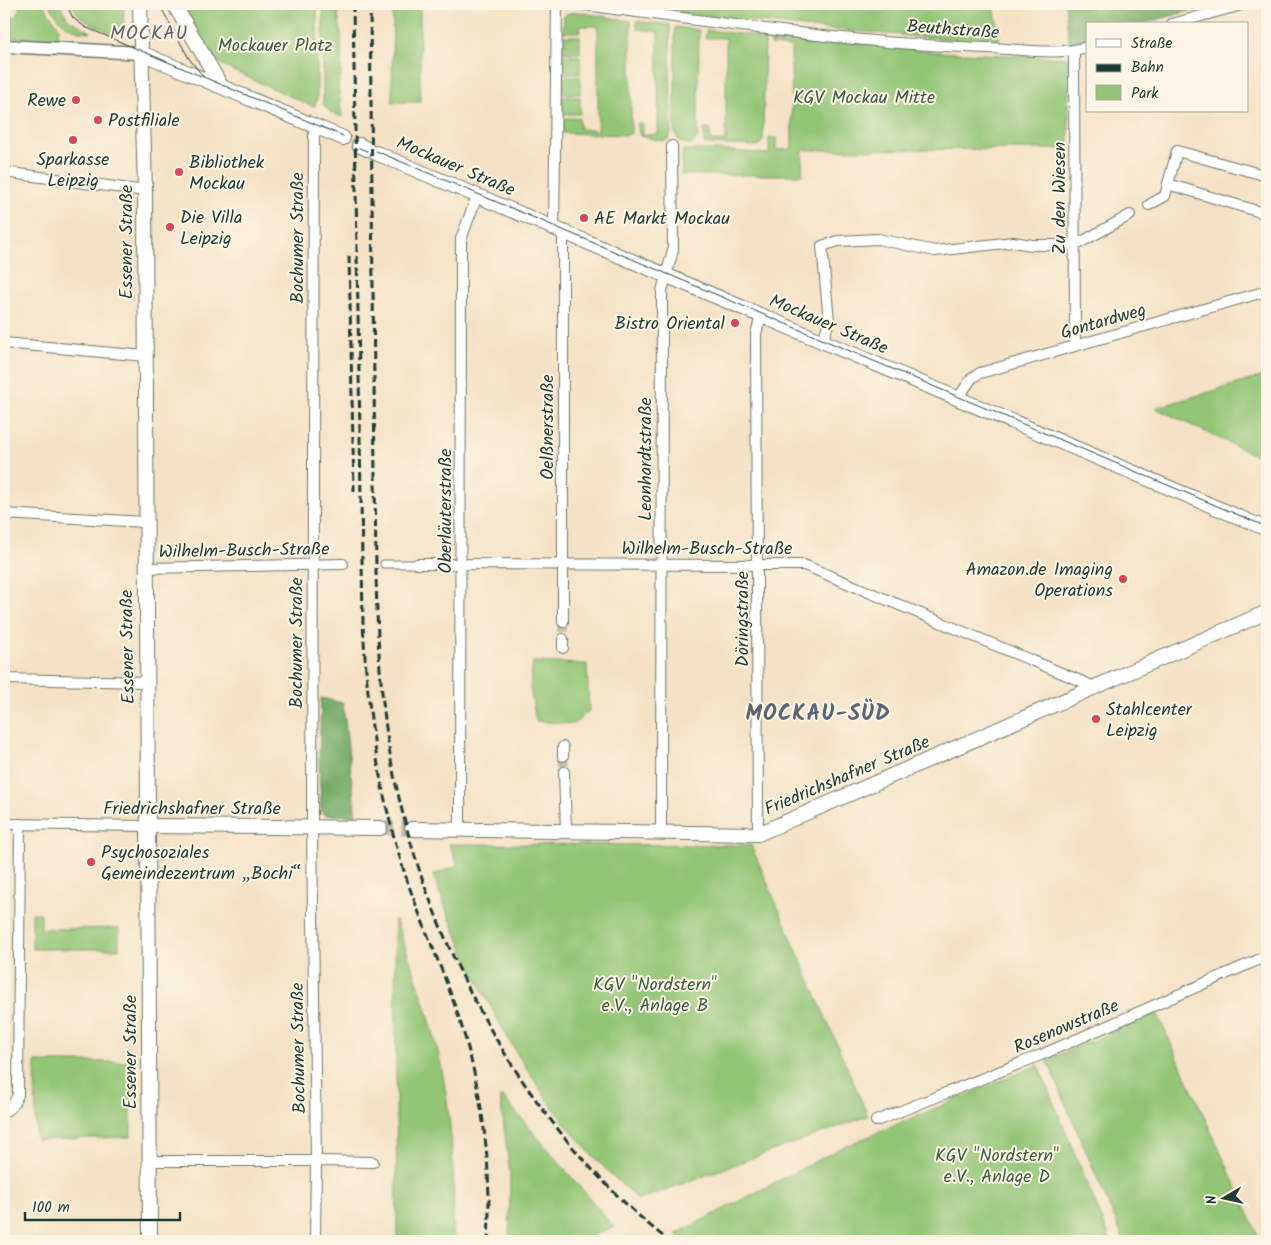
<svg xmlns="http://www.w3.org/2000/svg" width="1271" height="1245" font-family="Kalam,sans-serif">
<style>
.green{fill:#92c575;stroke:#588154}
.forest{fill:#75aa66;stroke:#4a744d}
.lines{fill:none;stroke-linecap:round;stroke-linejoin:round}
.minor-tunnel{stroke:#cac0a8;stroke-width:10;stroke-dasharray:10 5;stroke-linecap:butt}
.secondary-tunnel{stroke:#cac0a8;stroke-width:14;stroke-dasharray:14 7;stroke-linecap:butt}
.pedestrian-casing{stroke:#6a7667;stroke-width:9}
.minor-casing{stroke:#6a7667;stroke-width:12}
.tertiary-casing{stroke:#6a7667;stroke-width:15}
.secondary-casing{stroke:#6a7667;stroke-width:16}
.pedestrian{stroke:#fff;stroke-width:7}
.minor{stroke:#fff;stroke-width:10}
.tertiary{stroke:#fff;stroke-width:12}
.secondary{stroke:#fff;stroke-width:14}
.tram{stroke:#1f3d34;stroke-width:1}
.rail{stroke:#1f3d34;stroke-width:3;stroke-dasharray:8 4;stroke-linecap:butt}
.poi-dot{fill:#d1495b;stroke:#fcf5e5;stroke-width:2}
.labels{text-anchor:middle;stroke-width:4;stroke-linejoin:round;paint-order:stroke}
.street-label{font-size:18px;fill:#1f3d34;stroke:#fcf5e5}
.park-label{font-size:18px;fill:#3c5f44;stroke:#fcf5e5}
.poi-label{font-size:18px;fill:#1f3d34;stroke:#fcf5e5;text-anchor:start}
.neighbourhood-label{font-size:19px;letter-spacing:1px;fill:#5c6574;stroke:#fcf5e5}
.district-label{font-size:22px;font-weight:bold;letter-spacing:1px;fill:#5c6574;stroke:#fcf5e5}
</style>
<rect width="100%" height="100%" fill="#fcf5e5"/>
<filter id="ink" filterUnits="userSpaceOnUse"><feTurbulence type="fractalNoise" baseFrequency=".02" numOctaves="2"/><feDisplacementMap in="SourceGraphic" scale="10" xChannelSelector="R" yChannelSelector="G"/><feConvolveMatrix kernelMatrix="1 2 1 2 8 2 1 2 1" color-interpolation-filters="sRGB"/></filter>
<filter id="wash" filterUnits="userSpaceOnUse"><feTurbulence type="fractalNoise" baseFrequency=".0096" numOctaves="4" result="noise"/><feDisplacementMap in="SourceGraphic" scale="20" xChannelSelector="R" yChannelSelector="G"/><feGaussianBlur stdDeviation="1.12" result="paint"/><feColorMatrix in="noise" values="0 0 0 0 0 0 0 0 0 0 0 0 0 0 0 0 0 1.4 0 .05"/><feComposite in="paint" operator="in"/></filter>
<g filter="url(#wash)">
<rect width="100%" height="100%" fill="#f5e1c5"/>
<!-- green -->
<g class="green">
<path d="M 20,4 L 43,4 L 59,27 L 58,40 L 4,37 L 4,16 L 17,17 Z"/>
<path d="M 49,4 L 60,4 L 68,19 L 91,32 C 68,32 60,22 49,4 Z"/>
<path d="M 72,4 L 111,4 L 111,6 L 124,6 L 123,29 L 118,34 L 114,34 C 98,26 78,21 72,4 Z"/>
<path d="M 183,4 L 317,4 L 317,99 L 314,107 L 227,68 L 217,61 L 208,50 Z"/>
<path d="M 323,4 L 340,4 L 338,16 L 341,32 L 341,77 L 338,85 L 342,117 L 330,112 L 323,104 Z"/>
<path d="M 393,4 L 420,4 L 420,102 L 392,102 Z"/>
<path d="M 617,4 L 994,4 L 1000,43 L 812,28 L 680,13 L 677,9 L 668,8 L 665,11 Z"/>
<path d="M 577,12 L 631,21 L 631,133 L 628,135 L 598,134 L 598,26 L 580,26 L 580,32 L 563,32 L 564,16 L 568,13 Z"/>
<path d="M 637,21 L 670,25 L 671,133 L 669,139 L 663,141 L 640,136 L 637,123 L 643,124 L 643,135 L 658,134 L 658,32 L 637,29 Z"/>
<path d="M 675,27 L 699,30 L 698,138 L 691,145 L 680,142 L 675,133 Z"/>
<path d="M 707,30 L 765,37 L 763,141 L 758,146 L 704,144 L 704,129 L 710,129 L 711,141 L 726,141 L 726,38 L 705,38 Z"/>
<path d="M 775,34 L 811,41 L 812,38 L 938,52 L 1068,58 L 1069,149 L 803,150 L 802,175 L 681,175 L 683,150 L 717,150 L 769,154 L 769,138 L 776,138 L 776,150 L 792,149 L 791,47 L 771,45 L 771,36 Z"/>
<rect x="563" y="36" width="17" height="17"/>
<rect x="563" y="56" width="17" height="18"/>
<rect x="563" y="77" width="17" height="17"/>
<rect x="562" y="97" width="18" height="17"/>
<path d="M 562,118 L 579,118 L 580,129 L 595,130 L 596,134 L 563,133 Z"/>
<path d="M 1267,375 L 1267,461 L 1155,408 Z"/>
<path d="M 533,662 L 587,664 L 589,711 L 574,724 L 536,721 L 530,688 Z"/>
<path d="M 449,844 L 751,845 L 868,1116 L 638,1200 C 615,1178 592,1157 572,1132 C 510,1055 467,967 433,875 L 458,865 Z"/>
<path d="M 32,913 L 41,913 L 41,929 L 119,928 L 119,949 L 32,949 Z"/>
<path d="M 395,919 C 409,959 425,999 435,1039 C 452,1106 455,1173 453,1241 L 397,1241 Z"/>
<path d="M 1157,1013 L 1261,1241 L 1124,1241 L 1047,1060 Z"/>
<path d="M 35,1062 L 131,1062 L 131,1137 L 36,1140 Z"/>
<path d="M 1038,1065 L 1111,1241 L 688,1241 L 676,1234 L 841,1148 Z"/>
<path d="M 500,1097 L 503,1097 L 614,1227 L 579,1241 L 509,1241 L 510,1174 Z"/>
</g>
<!-- forest -->
<g class="forest">
<path d="M 1065,4 L 1216,4 L 1141,24 L 1087,24 L 1087,39 L 1069,43 Z"/>
<path d="M 321,698 L 343,703 L 356,816 L 324,815 L 321,811 L 319,759 Z"/>
</g>
</g>
<g filter="url(#ink)">
<g class="lines">
<!-- minor-tunnel -->
<g class="minor-tunnel">
<path d="M 563,622 L 563,639"/>
<path d="M 563,756 L 564,772"/>
</g>
<!-- secondary-tunnel -->
<path class="secondary-tunnel" d="M 380,828 L 412,829"/>
<defs>
<path id="pedestrian" d="M 384,564 L 417,564"/>
<g id="minor">
<path d="M 578,4 C 714,22 852,44 989,48 C 1020,49 1057,56 1087,47"/>
<path d="M 1172,24 L 1245,4"/>
<path d="M 1074,50 L 1075,346"/>
<path d="M 4,172 L 145,191"/>
<path d="M 1267,176 L 1177,151 L 1168,184 L 1267,214"/>
<path d="M 1149,205 L 1165,196 L 1168,184"/>
<path d="M 554,227 L 557,4"/>
<path d="M 823,341 L 829,321 L 822,246 L 838,241 L 878,239 L 935,251 L 1013,242 L 1032,245 L 1076,245 L 1130,215"/>
<path d="M 4,343 L 145,356"/>
<path d="M 958,398 L 972,378 L 980,373 L 1267,291"/>
<path d="M 4,514 L 145,522"/>
<path d="M 417,564 L 804,565 L 1095,687"/>
<path d="M 145,568 L 343,564"/>
<path d="M 563,622 L 563,231"/>
<path d="M 563,639 L 563,648"/>
<path d="M 4,679 L 147,682"/>
<path d="M 563,747 L 563,756"/>
<path d="M 564,772 L 566,831"/>
<path d="M 4,824 L 147,826"/>
<path d="M 460,829 L 461,239 L 477,196"/>
<path d="M 661,833 L 662,291 L 673,250 L 672,146"/>
<path d="M 758,834 L 756,334 L 761,315"/>
<path d="M 4,1112 L 12,1106 L 18,1095 L 20,824"/>
<path d="M 876,1121 L 1041,1055 L 1267,956"/>
<path d="M 149,1161 L 316,1161 L 312,828 L 314,125"/>
<path d="M 315,1241 L 316,1161 L 373,1162"/>
</g>
<path id="tertiary" d="M 4,46 L 141,53"/>
<g id="secondary">
<path d="M 140,4 L 145,191 L 150,1241"/>
<path d="M 174,4 L 221,86"/>
<path d="M 141,53 L 343,138"/>
<path d="M 359,145 L 367,149"/>
<path d="M 376,153 L 1267,529"/>
<path d="M 147,826 L 380,828"/>
<path d="M 412,829 L 758,834 L 1267,612"/>
</g>
</defs>
<!-- pedestrian casing -->
<use href="#pedestrian" class="pedestrian-casing"/>
<!-- minor casing -->
<use href="#minor" class="minor-casing"/>
<!-- tertiary casing -->
<use href="#tertiary" class="tertiary-casing"/>
<!-- secondary casing -->
<use href="#secondary" class="secondary-casing"/>
<!-- pedestrian -->
<use href="#pedestrian" class="pedestrian"/>
<!-- minor -->
<use href="#minor" class="minor"/>
<!-- tertiary -->
<use href="#tertiary" class="tertiary"/>
<!-- secondary -->
<use href="#secondary" class="secondary"/>
<!-- tram -->
<g class="tram">
<path d="M 66,4 L 73,18 L 85,27 L 343,136"/>
<path d="M 159,4 L 190,60 L 203,76"/>
<path d="M 359,148 L 367,151"/>
<path d="M 376,151 L 1267,527"/>
</g>
<!-- rail -->
<g class="rail">
<path d="M 353,4 L 363,622 C 367,711 379,798 408,883 C 424,929 445,974 460,1021 C 483,1093 492,1166 488,1241"/>
<path d="M 370,4 L 376,570 C 377,634 380,697 391,760 C 424,939 524,1127 669,1241"/>
<path d="M 349,256 L 354,491"/>
</g>
</g>
</g>
<!-- markers -->
<g class="poi-dot">
<circle cx="76" cy="100" r="5"/>
<circle cx="98" cy="120" r="5"/>
<circle cx="73" cy="140" r="5"/>
<circle cx="179" cy="172" r="5"/>
<circle cx="584" cy="218" r="5"/>
<circle cx="170" cy="227" r="5"/>
<circle cx="735" cy="323" r="5"/>
<circle cx="1123" cy="579" r="5"/>
<circle cx="1096" cy="719" r="5"/>
<circle cx="91" cy="862" r="5"/>
</g>
<g class="labels">
<!-- street labels -->
<g class="street-label">
<text transform="translate(953 29) rotate(4)" y="6">Beuthstraße</text>
<text transform="translate(456 166) rotate(23)" y="6">Mockauer Straße</text>
<text transform="translate(1059 198) rotate(-90)" y="6">Zu den Wiesen</text>
<text transform="translate(297 238) rotate(-90)" y="6">Bochumer Straße</text>
<text transform="translate(126 242) rotate(-90)" y="6">Essener Straße</text>
<text transform="translate(1103 321) rotate(-16)" y="6">Gontardweg</text>
<text transform="translate(829 324) rotate(23)" y="6">Mockauer Straße</text>
<text transform="translate(547 427) rotate(-90)" y="6">Oelßnerstraße</text>
<text transform="translate(645 459) rotate(-90)" y="6">Leonhardtstraße</text>
<text transform="translate(445 511) rotate(-90)" y="6">Oberläuterstraße</text>
<text x="707" y="554">Wilhelm-Busch-Straße</text>
<text transform="translate(244 550) rotate(-1)" y="6">Wilhelm-Busch-Straße</text>
<text transform="translate(742 619) rotate(-90)" y="6">Döringstraße</text>
<text transform="translate(296 643) rotate(-90)" y="6">Bochumer Straße</text>
<text transform="translate(127 647) rotate(-91)" y="6">Essener Straße</text>
<text transform="translate(847 775) rotate(-23)" y="6">Friedrichshafner Straße</text>
<text x="192" y="814">Friedrichshafner Straße</text>
<text transform="translate(1066 1026) rotate(-23)" y="6">Rosenowstraße</text>
<text transform="translate(298 1048) rotate(-91)" y="6">Bochumer Straße</text>
<text transform="translate(130 1052) rotate(-90)" y="6">Essener Straße</text>
</g>
<!-- park labels -->
<g class="park-label">
<text x="275" y="51">Mockauer Platz</text>
<text x="864" y="103">KGV Mockau Mitte</text>
<text x="655" y="990">KGV "Nordstern"<tspan x="655" dy="21">e.V., Anlage B</tspan></text>
<text x="997" y="1161">KGV "Nordstern"<tspan x="997" dy="21">e.V., Anlage D</tspan></text>
</g>
<!-- poi labels -->
<g class="poi-label">
<text x="66" y="106" text-anchor="end">Rewe</text>
<text x="108" y="126">Postfiliale</text>
<text x="73" y="165" text-anchor="middle">Sparkasse<tspan x="73" dy="21">Leipzig</tspan></text>
<text x="189" y="168">Bibliothek<tspan x="189" dy="21">Mockau</tspan></text>
<text x="180" y="223">Die Villa<tspan x="180" dy="21">Leipzig</tspan></text>
<text x="594" y="224">AE Markt Mockau</text>
<text x="725" y="329" text-anchor="end">Bistro Oriental</text>
<text x="1113" y="575" text-anchor="end">Amazon.de Imaging<tspan x="1113" dy="21">Operations</tspan></text>
<text x="1106" y="715">Stahlcenter<tspan x="1106" dy="21">Leipzig</tspan></text>
<text x="101" y="858">Psychosoziales<tspan x="101" dy="21">Gemeindezentrum „Bochi“</tspan></text>
</g>
<!-- neighbourhood labels -->
<g class="neighbourhood-label">
<text x="149" y="39">MOCKAU</text>
</g>
<!-- district labels -->
<g class="district-label">
<text x="818" y="720">MOCKAU-SÜD</text>
</g>
</g>
<!-- margin -->
<rect width="1271" height="1245" fill="none" stroke="#fcf5e5" stroke-width="20"/>
<!-- legend -->
<rect x="1086" y="22" width="162" height="90" fill="#fcf5e5" stroke="#a4ab9e"/>
<rect x="1096" y="39" width="25" height="8" fill="#ffffff" stroke="#a4ab9e"/>
<text x="1131" y="48" font-size="15" fill="#1f3d34">Straße</text>
<rect x="1096" y="64" width="25" height="8" fill="#1f3d34" stroke="#a4ab9e"/>
<text x="1131" y="72" font-size="15" fill="#1f3d34">Bahn</text>
<rect x="1096" y="85" width="25" height="15" fill="#92c575" stroke="#a4ab9e"/>
<text x="1131" y="98" font-size="15" fill="#1f3d34">Park</text>
<!-- north arrow -->
<g transform="translate(1224 1198) rotate(261)" stroke="#fcf5e5" stroke-width="4" paint-order="stroke">
<path d="M0-4L9 19L0 12L-9 19Z" fill="#1f3d34"/>
<text y="-8" font-size="14" font-weight="bold" text-anchor="middle" fill="#1f3d34">N</text>
</g>
<!-- scale -->
<path d="M25 1212v8h155v-8" fill="none" stroke="#1f3d34" stroke-width="2.5"/>
<text x="32" y="1212" font-size="15" fill="#1f3d34" stroke="#fcf5e5" stroke-width="4" paint-order="stroke">100 m</text>
</svg>
